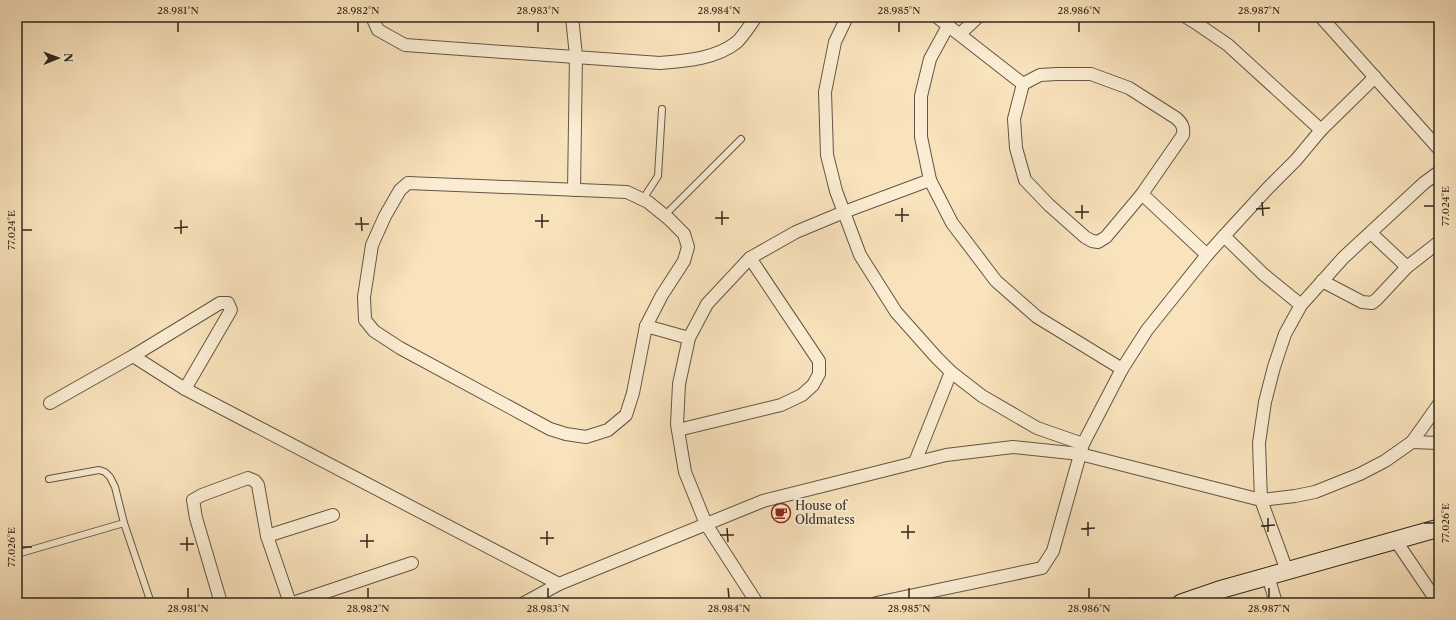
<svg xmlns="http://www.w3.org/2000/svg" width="1456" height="620" font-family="'Libre Caslon Text',serif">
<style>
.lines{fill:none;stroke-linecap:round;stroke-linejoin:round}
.lane-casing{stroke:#635644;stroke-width:8}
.street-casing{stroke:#635644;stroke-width:14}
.secondary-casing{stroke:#31271c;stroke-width:19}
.lane{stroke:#fbedd3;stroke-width:6}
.street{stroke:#fbedd3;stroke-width:12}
.secondary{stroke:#fbedd3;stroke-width:17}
.ticks{fill:none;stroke:#31271c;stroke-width:1.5}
.labels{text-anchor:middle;stroke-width:4;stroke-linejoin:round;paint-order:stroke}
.poi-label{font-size:12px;fill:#31271c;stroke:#fbedd3;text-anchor:start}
.neatline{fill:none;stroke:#31271c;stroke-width:1.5}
.ticks-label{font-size:10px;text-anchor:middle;fill:#31271c}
</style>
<rect width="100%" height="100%" fill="#f9e3bc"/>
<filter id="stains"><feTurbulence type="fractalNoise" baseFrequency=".005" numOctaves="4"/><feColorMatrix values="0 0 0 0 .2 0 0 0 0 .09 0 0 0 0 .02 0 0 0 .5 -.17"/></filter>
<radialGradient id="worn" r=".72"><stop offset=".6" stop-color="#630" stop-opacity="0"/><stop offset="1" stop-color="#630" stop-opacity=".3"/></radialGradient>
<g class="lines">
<defs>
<g id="lane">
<path d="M 643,199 L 658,176 L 662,109"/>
<path d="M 665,215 L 741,139"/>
<path d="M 49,479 L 99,470 L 105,472 L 110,477 L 115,487 L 124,523 L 151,603"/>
<path d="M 17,554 L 124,523"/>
</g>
<g id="street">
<path d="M 372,17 L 378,30 L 405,45 L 660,63 C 685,61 716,59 737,42 C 744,35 750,25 756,17"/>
<path d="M 572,17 L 576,56 L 574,190"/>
<path d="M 847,17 L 835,42 L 825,92 L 827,155 L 836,191 L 860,255 L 896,312 L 936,357 L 951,372 L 982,396 L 1037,428 L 1083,444"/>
<path d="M 937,17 L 1023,84"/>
<path d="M 1186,17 L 1196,23 L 1228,45 L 1321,130"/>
<path d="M 1321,17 L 1439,149"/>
<path d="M 948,26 L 930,59 L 921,96 L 921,137 L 930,180 L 952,223 L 996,281 L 1037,317 L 1122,369"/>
<path d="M 960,34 L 978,17"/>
<path d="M 1057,74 L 1091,74 L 1129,88 L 1176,118 C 1182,123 1184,127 1183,135 L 1142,194 L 1106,237 L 1098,242 L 1092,241 L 1085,237 L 1049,205 L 1025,180 L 1016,148 L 1014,119 L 1023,84 L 1040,75 Z"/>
<path d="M 408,183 L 627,192 L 648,202 L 669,219 L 684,234 L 688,247 L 684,261 L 662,295 L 646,326 L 633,393 L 626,415 L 608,430 L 586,437 L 566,434 L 550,429 L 400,348 L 374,331 L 365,320 L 364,297 L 372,245 L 385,216 L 400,190 Z"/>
<path d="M 1142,194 L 1207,255"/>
<path d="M 1371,233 L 1407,267"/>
<path d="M 1224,236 L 1263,274 L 1301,305"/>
<path d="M 1322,281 L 1362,302 L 1372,303 L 1377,299 L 1407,267 L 1439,242"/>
<path d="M 646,326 L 689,338"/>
<path d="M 133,356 L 185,389 L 559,584"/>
<path d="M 50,403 L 133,356 L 220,303 L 228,303 L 231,310 L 185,389"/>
<path d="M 678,430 L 781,405 L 802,395 L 813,385 L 819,374 L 819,361 L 750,258"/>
<path d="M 1412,442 L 1439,443"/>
<path d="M 915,462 L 951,372"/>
<path d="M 267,536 L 333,515"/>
<path d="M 1396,541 L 1438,603"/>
<path d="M 1287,571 L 1261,500 L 1259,443 L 1265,402 L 1274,367 L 1285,334 L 1301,305 L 1343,258 L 1424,183 L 1439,172"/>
<path d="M 1268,576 L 1276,603"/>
<path d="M 221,603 L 196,518 L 193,500 L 202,495 L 248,478 L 255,481 L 258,485 L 267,536 L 290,603"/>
<path d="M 293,603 L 412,563"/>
<path d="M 524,603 L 559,584 L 763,501 L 946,455 L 1013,447 L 1080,454 L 1261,500 L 1295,496 L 1315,492 L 1360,474 L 1385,461 L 1412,442 L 1439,404"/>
<path d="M 757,603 L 706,524 L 685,472 L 677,424 L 679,384 L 689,338 L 707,304 L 750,258 L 796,232 L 844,212 L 930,180"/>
<path d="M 876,603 L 1042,568 L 1053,551 L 1083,444 L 1122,369 L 1147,330 L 1207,255 L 1224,236 L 1268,188 L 1296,160 L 1321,130 L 1375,77"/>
</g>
<path id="secondary" d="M 1181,603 L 1219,590 L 1439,528"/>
</defs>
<!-- lane casing -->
<use href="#lane" class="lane-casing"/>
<!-- street casing -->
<use href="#street" class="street-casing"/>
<!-- secondary casing -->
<use href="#secondary" class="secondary-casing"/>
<!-- lane -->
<use href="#lane" class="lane"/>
<!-- street -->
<use href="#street" class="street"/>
<!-- secondary -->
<use href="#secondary" class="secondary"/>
</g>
<!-- ticks -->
<path class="ticks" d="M 178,22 L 178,32M 358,22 L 358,32M 538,22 L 538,32M 719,22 L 719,32M 899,22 L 899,32M 1079,22 L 1079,32M 1259,22 L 1259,32M 1262,202 L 1263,216M 1082,205 L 1082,219M 1424,206 L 1434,206M 902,208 L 902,222M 1256,209 L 1270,208M 722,211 L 722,225M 1075,212 L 1089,212M 542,214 L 542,228M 895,215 L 909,215M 361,217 L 362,231M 715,218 L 729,218M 181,220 L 181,234M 535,221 L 549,221M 355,224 L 369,224M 174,228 L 188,227M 22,230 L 32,230M 1268,518 L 1268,532M 1088,522 L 1088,536M 1424,523 L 1434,523M 908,525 L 908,539M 1261,526 L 1275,525M 727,528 L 728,542M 1081,529 L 1095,528M 547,531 L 547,545M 901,532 L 915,532M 367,534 L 367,548M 720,535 L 734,535M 187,537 L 187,551M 540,538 L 554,538M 360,541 L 374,541M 180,544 L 194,544M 22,547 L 32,547M 188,588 L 188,598M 368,588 L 368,598M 548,588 L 548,598M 728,588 L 729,598M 909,588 L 909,598M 1089,588 L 1089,598M 1269,588 L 1269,598"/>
<!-- icons -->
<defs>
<symbol id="cafe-ring" viewBox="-11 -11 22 22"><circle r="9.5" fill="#fbedd3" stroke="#8f2418" stroke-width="1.5"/><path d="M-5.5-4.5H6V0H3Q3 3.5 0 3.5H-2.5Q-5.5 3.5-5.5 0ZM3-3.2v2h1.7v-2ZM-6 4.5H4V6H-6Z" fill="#8f2418"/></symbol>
</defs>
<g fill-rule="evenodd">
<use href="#cafe-ring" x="770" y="502" width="22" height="22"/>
</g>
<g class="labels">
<!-- poi labels -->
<g class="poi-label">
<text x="795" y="510">House of<tspan x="795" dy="14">Oldmatess</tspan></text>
</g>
</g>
<!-- margin -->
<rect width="1456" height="620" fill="none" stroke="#f9e3bc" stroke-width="44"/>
<!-- north arrow -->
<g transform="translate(58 58) rotate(89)" stroke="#fbedd3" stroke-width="3" paint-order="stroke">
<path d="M0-3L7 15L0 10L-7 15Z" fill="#31271c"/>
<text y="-6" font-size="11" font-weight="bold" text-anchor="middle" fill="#31271c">N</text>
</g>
<rect x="22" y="22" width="1412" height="576" class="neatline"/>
<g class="ticks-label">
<text x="178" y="14">28.981°N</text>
<text x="358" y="14">28.982°N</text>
<text x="538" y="14">28.983°N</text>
<text x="719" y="14">28.984°N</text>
<text x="899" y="14">28.985°N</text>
<text x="1079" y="14">28.986°N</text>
<text x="1259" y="14">28.987°N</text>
<text transform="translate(1445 206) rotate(-90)" y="4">77.024°E</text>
<text transform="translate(11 230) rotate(-90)" y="4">77.024°E</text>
<text transform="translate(1445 523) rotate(-90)" y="4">77.026°E</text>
<text transform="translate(11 547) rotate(-90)" y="4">77.026°E</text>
<text x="188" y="612">28.981°N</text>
<text x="368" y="612">28.982°N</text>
<text x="548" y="612">28.983°N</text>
<text x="729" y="612">28.984°N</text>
<text x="909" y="612">28.985°N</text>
<text x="1089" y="612">28.986°N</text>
<text x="1269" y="612">28.987°N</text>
</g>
<rect width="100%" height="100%" filter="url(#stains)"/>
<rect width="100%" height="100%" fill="url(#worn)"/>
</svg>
